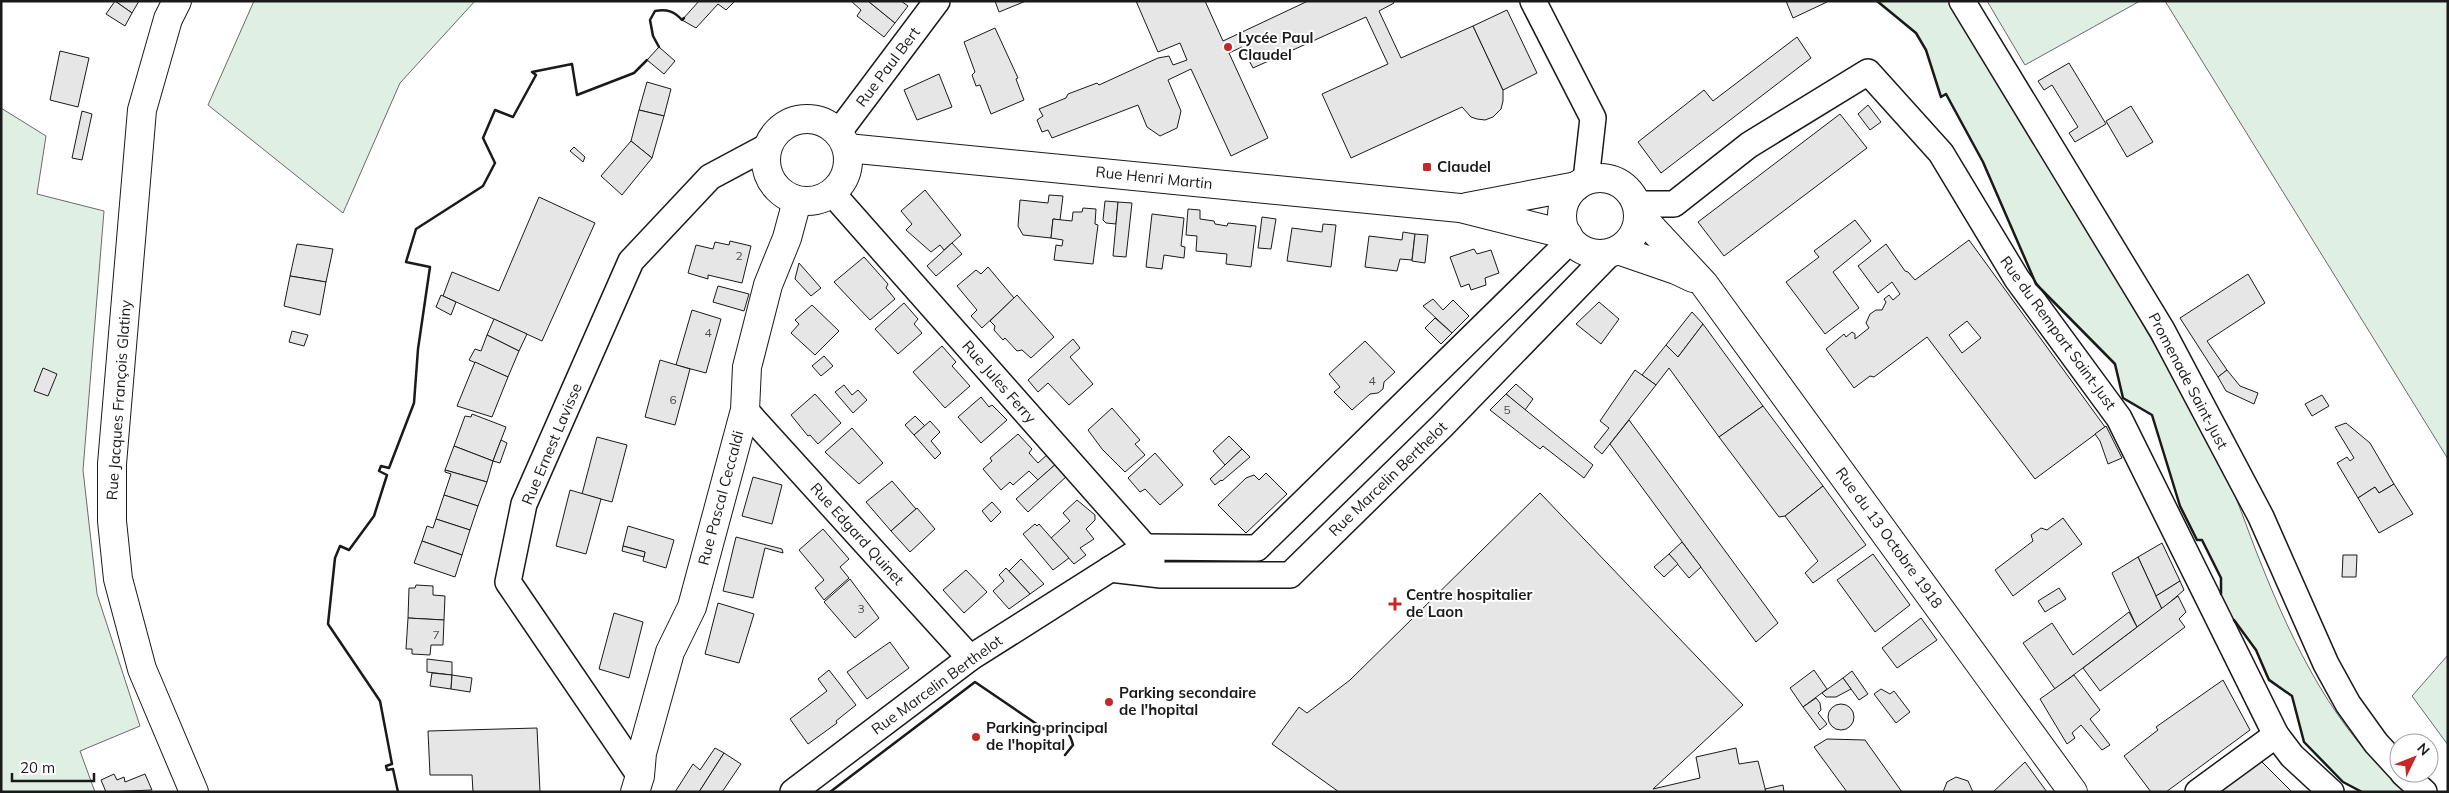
<svg xmlns="http://www.w3.org/2000/svg" width="2449" height="793" font-family="Mulish,sans-serif">
<style>
.green{fill:#e0efe3;stroke:#6a6a6a}
.building{fill:#e6e6e6;stroke:#1a1a1a;fill-rule:evenodd}
.lines{fill:none;stroke-linecap:round;stroke-linejoin:round}
.minor-casing{stroke:#1a1a1a;stroke-width:28}
.tertiary-casing{stroke:#1a1a1a;stroke-width:30}
.secondary-casing{stroke:#1a1a1a;stroke-width:30}
.minor{stroke:#fff;stroke-width:25}
.tertiary{stroke:#fff;stroke-width:28}
.secondary{stroke:#fff;stroke-width:28}
.wall{stroke:#1a1a1a;stroke-width:2.5}
.poi-dot{fill:#c62828;stroke:#fff;stroke-width:2}
.labels{text-anchor:middle;stroke-width:4;stroke-linejoin:round;paint-order:stroke}
.number-label{font-size:12px;fill:#4d4d4d}
.poi-label{font-size:15px;font-weight:bold;fill:#1a1a1a;stroke:#fff;text-anchor:start}
.street-label{font-size:15px;fill:#1a1a1a;stroke:#fff}
</style>
<rect width="100%" height="100%" fill="#fff"/>
<!-- green -->
<g class="green">
<path d="M 254,1 L 475,1 L 400,83 L 343,213 L 208,105 Z"/>
<path d="M 1877,1 L 1949,1 C 2040,154 2136,305 2220,463 C 2236,493 2247,529 2260,561 C 2294,647 2335,731 2407,792 L 2362,792 L 2343,782 L 2304,742 L 2292,696 L 2267,677 L 2256,650 L 2221,602 L 2221,578 L 2202,540 L 2197,540 L 2180,506 L 2152,415 L 2123,398 L 2115,364 L 2036,284 L 1983,162 L 1946,94 L 1941,97 L 1926,50 L 1916,34 Z"/>
<path d="M 1987,1 L 2140,1 L 2025,65 Z"/>
<path d="M 2165,1 L 2448,1 L 2448,459 Z"/>
<path d="M 1,108 L 46,136 L 37,194 L 104,211 L 83,470 L 97,594 L 140,726 L 80,751 L 95,792 L 1,792 Z"/>
<path d="M 2448,655 L 2448,745 L 2412,696 Z"/>
</g>
<!-- building -->
<g class="building">
<path d="M 115,1 L 139,1 L 132,13 Z"/>
<path d="M 115,1 L 132,13 L 125,26 L 106,14 Z"/>
<path d="M 699,1 L 735,1 L 726,10 L 718,4 L 696,28 L 682,20 Z"/>
<path d="M 851,1 L 868,1 L 895,23 L 884,37 L 857,16 L 861,10 Z"/>
<path d="M 868,1 L 901,1 L 908,6 L 895,23 Z"/>
<path d="M 995,1 L 1026,1 L 999,12 Z"/>
<path d="M 1136,1 L 1205,1 L 1223,41 L 1308,1 L 1393,1 L 1394,3 L 1379,11 L 1401,58 L 1473,26 L 1503,90 L 1503,101 L 1501,109 L 1493,117 L 1485,120 L 1477,119 L 1471,117 L 1462,107 L 1351,158 L 1322,94 L 1388,64 L 1366,17 L 1253,68 L 1242,47 L 1229,53 L 1268,138 L 1231,156 L 1191,69 L 1168,80 L 1181,111 L 1177,128 L 1160,136 L 1147,127 L 1138,105 L 1052,138 L 1048,130 L 1042,132 L 1037,120 L 1043,116 L 1039,109 L 1066,98 L 1068,94 L 1097,83 L 1099,85 L 1158,58 L 1169,56 L 1173,65 L 1187,60 L 1180,43 L 1158,52 Z"/>
<path d="M 1786,1 L 1827,1 L 1827,2 L 1793,18 Z"/>
<path d="M 1507,10 L 1537,73 L 1503,90 L 1473,26 Z"/>
<path d="M 995,28 L 1018,78 L 1016,79 L 1024,100 L 991,114 L 980,85 L 976,86 L 972,75 L 975,72 L 964,42 Z"/>
<path d="M 1797,37 L 1811,58 L 1661,173 L 1638,142 L 1704,90 L 1713,101 Z"/>
<path d="M 659,47 L 675,61 L 664,74 L 647,60 Z"/>
<path d="M 60,51 L 89,58 L 78,107 L 50,100 Z"/>
<path d="M 2069,63 L 2106,124 L 2075,142 L 2069,133 L 2078,127 L 2052,85 L 2044,90 L 2038,81 Z"/>
<path d="M 939,74 L 952,107 L 917,120 L 904,90 Z"/>
<path d="M 647,82 L 671,89 L 664,116 L 639,110 Z"/>
<path d="M 1868,105 L 1881,122 L 1870,130 L 1858,114 Z"/>
<path d="M 2131,106 L 2153,142 L 2127,157 L 2106,121 Z"/>
<path d="M 639,110 L 664,116 L 652,158 L 631,141 Z"/>
<path d="M 82,111 L 92,114 L 82,160 L 72,158 Z"/>
<path d="M 1840,114 L 1867,148 L 1724,256 L 1698,222 Z"/>
<path d="M 631,141 L 652,158 L 622,195 L 601,176 Z"/>
<path d="M 574,147 L 585,157 L 583,162 L 570,151 Z"/>
<path d="M 925,190 L 961,235 L 944,250 L 940,245 L 931,252 L 906,230 L 912,224 L 901,211 Z"/>
<path d="M 1049,195 L 1063,196 L 1060,220 L 1053,219 L 1051,238 L 1023,235 L 1018,226 L 1020,200 L 1048,203 Z"/>
<path d="M 539,197 L 595,223 L 542,341 L 443,296 L 452,272 L 499,291 Z"/>
<path d="M 1105,201 L 1118,202 L 1116,224 L 1106,223 L 1103,220 Z"/>
<path d="M 1118,202 L 1132,203 L 1126,257 L 1113,256 Z"/>
<path d="M 1083,208 L 1096,209 L 1095,224 L 1098,225 L 1093,264 L 1054,260 L 1056,245 L 1062,246 L 1063,240 L 1051,238 L 1053,219 L 1072,221 L 1073,212 L 1082,212 Z"/>
<path d="M 1188,209 L 1200,210 L 1200,219 L 1214,221 L 1215,224 L 1227,226 L 1228,223 L 1256,226 L 1251,267 L 1226,264 L 1227,254 L 1196,251 L 1197,236 L 1186,235 Z"/>
<path d="M 1152,214 L 1184,218 L 1181,246 L 1185,247 L 1184,258 L 1164,255 L 1162,269 L 1146,267 Z"/>
<path d="M 1262,217 L 1276,219 L 1271,249 L 1258,248 Z"/>
<path d="M 1855,220 L 1871,241 L 1833,272 L 1859,308 L 1825,334 L 1786,282 L 1819,257 L 1814,251 Z"/>
<path d="M 1323,224 L 1336,225 L 1331,267 L 1287,261 L 1292,228 L 1322,232 Z"/>
<path d="M 1403,232 L 1415,234 L 1412,260 L 1400,259 L 1397,271 L 1365,267 L 1369,236 L 1402,240 Z"/>
<path d="M 1415,234 L 1428,235 L 1425,263 L 1412,261 Z"/>
<path d="M 1969,240 L 2105,427 L 2035,479 L 1927,337 L 1874,377 L 1870,376 L 1854,388 L 1826,349 L 1844,334 L 1846,337 L 1852,332 L 1855,334 L 1855,339 L 1869,328 L 1866,323 L 1870,314 L 1876,310 L 1882,310 L 1886,302 L 1884,299 L 1889,295 L 1893,300 L 1900,294 L 1892,282 L 1878,293 L 1858,266 L 1886,244 L 1905,271 L 1908,272 L 1915,280 ZM 1967,321 L 1981,338 L 1962,353 L 1949,335 Z"/>
<path d="M 730,241 L 751,246 L 742,283 L 708,275 L 708,279 L 688,273 L 696,245 L 713,249 L 715,242 L 729,245 Z"/>
<path d="M 952,243 L 962,254 L 936,276 L 927,266 Z"/>
<path d="M 297,244 L 333,249 L 326,282 L 290,276 Z"/>
<path d="M 1474,249 L 1477,254 L 1491,250 L 1499,273 L 1485,278 L 1486,285 L 1471,290 L 1469,284 L 1461,287 L 1450,257 Z"/>
<path d="M 864,257 L 888,284 L 886,288 L 895,299 L 870,320 L 834,282 Z"/>
<path d="M 799,263 L 821,288 L 811,296 L 795,279 Z"/>
<path d="M 988,267 L 1014,298 L 982,328 L 971,316 L 977,310 L 957,286 L 976,270 L 981,274 Z"/>
<path d="M 2248,274 L 2265,303 L 2207,341 L 2227,370 L 2218,377 L 2180,318 Z"/>
<path d="M 290,276 L 326,282 L 320,315 L 284,306 Z"/>
<path d="M 718,286 L 749,294 L 744,311 L 713,302 Z"/>
<path d="M 441,295 L 456,302 L 451,315 L 436,307 Z"/>
<path d="M 1017,295 L 1054,337 L 1031,358 L 1022,350 L 1017,351 L 1005,338 L 1003,340 L 994,330 L 995,326 L 990,321 Z"/>
<path d="M 1433,299 L 1443,310 L 1453,300 L 1469,316 L 1452,333 L 1423,306 Z"/>
<path d="M 1599,302 L 1619,319 L 1601,344 L 1576,324 Z"/>
<path d="M 904,303 L 918,319 L 914,324 L 922,333 L 898,354 L 875,329 Z"/>
<path d="M 812,305 L 839,331 L 815,355 L 791,333 L 799,324 L 795,320 Z"/>
<path d="M 692,310 L 721,319 L 706,373 L 676,365 Z"/>
<path d="M 1692,312 L 1703,324 L 1678,357 L 1666,345 Z"/>
<path d="M 1435,318 L 1452,333 L 1441,344 L 1425,328 Z"/>
<path d="M 494,319 L 527,334 L 519,351 L 487,335 Z"/>
<path d="M 1703,324 L 1763,406 L 1719,437 L 1669,368 L 1656,385 L 1642,375 L 1666,345 L 1678,357 Z"/>
<path d="M 292,331 L 308,335 L 304,346 L 289,342 Z"/>
<path d="M 487,335 L 519,351 L 508,377 L 469,360 L 475,349 L 481,351 Z"/>
<path d="M 1073,339 L 1080,348 L 1070,357 L 1093,384 L 1069,405 L 1048,383 L 1038,392 L 1028,380 Z"/>
<path d="M 1365,341 L 1395,372 L 1384,382 L 1383,389 L 1378,393 L 1370,394 L 1352,410 L 1334,392 L 1340,387 L 1329,374 Z"/>
<path d="M 942,346 L 956,362 L 952,366 L 970,386 L 945,408 L 913,372 Z"/>
<path d="M 824,356 L 833,366 L 821,376 L 812,366 Z"/>
<path d="M 660,360 L 690,369 L 675,425 L 645,417 Z"/>
<path d="M 475,362 L 508,377 L 492,417 L 457,406 Z"/>
<path d="M 43,368 L 57,374 L 48,396 L 34,391 Z"/>
<path d="M 1635,370 L 1656,385 L 1602,454 L 1594,447 L 1609,428 L 1600,421 Z"/>
<path d="M 2227,370 L 2240,386 L 2258,393 L 2254,404 L 2226,391 L 2218,377 Z"/>
<path d="M 1516,384 L 1533,399 L 1525,410 L 1506,394 Z"/>
<path d="M 844,385 L 852,395 L 858,390 L 867,400 L 853,413 L 835,392 Z"/>
<path d="M 815,394 L 841,423 L 818,444 L 810,435 L 808,436 L 791,415 Z"/>
<path d="M 1506,394 L 1593,465 L 1584,478 L 1543,446 L 1540,449 L 1490,410 Z"/>
<path d="M 2322,395 L 2329,406 L 2312,416 L 2305,404 Z"/>
<path d="M 981,397 L 989,407 L 992,405 L 1007,420 L 981,443 L 958,417 Z"/>
<path d="M 1763,406 L 1823,486 L 1785,516 L 1779,517 L 1719,437 Z"/>
<path d="M 1112,408 L 1140,440 L 1135,444 L 1145,455 L 1125,472 L 1102,449 L 1088,430 Z"/>
<path d="M 472,414 L 506,427 L 493,461 L 454,446 L 465,416 L 471,417 Z"/>
<path d="M 915,416 L 925,426 L 914,435 L 905,425 Z"/>
<path d="M 1629,420 L 1778,623 L 1756,642 L 1610,444 Z"/>
<path d="M 930,421 L 940,432 L 931,441 L 941,453 L 935,459 L 914,435 Z"/>
<path d="M 2346,423 L 2370,443 L 2394,484 L 2379,493 L 2375,487 L 2358,498 L 2337,463 L 2347,457 L 2350,461 L 2354,458 L 2335,427 Z"/>
<path d="M 2106,426 L 2122,458 L 2108,464 L 2100,441 L 2095,434 Z"/>
<path d="M 852,428 L 883,463 L 859,484 L 825,452 Z"/>
<path d="M 1018,434 L 1032,449 L 1029,453 L 1038,463 L 1049,453 L 1057,463 L 1038,480 L 1029,471 L 1013,485 L 1010,482 L 1001,490 L 983,469 L 992,461 L 990,458 Z"/>
<path d="M 1229,436 L 1242,449 L 1225,465 L 1213,451 Z"/>
<path d="M 597,437 L 627,445 L 612,502 L 582,494 Z"/>
<path d="M 501,440 L 507,443 L 500,463 L 493,461 Z"/>
<path d="M 454,446 L 493,461 L 487,482 L 445,470 Z"/>
<path d="M 1242,449 L 1250,457 L 1222,481 L 1221,480 L 1215,485 L 1210,479 Z"/>
<path d="M 1155,453 L 1183,485 L 1160,505 L 1145,489 L 1140,492 L 1128,478 Z"/>
<path d="M 1057,463 L 1068,475 L 1028,512 L 1016,499 Z"/>
<path d="M 445,470 L 487,482 L 478,506 L 444,495 L 451,474 L 445,472 Z"/>
<path d="M 1266,473 L 1287,494 L 1246,533 L 1218,505 L 1246,478 L 1254,475 L 1259,480 Z"/>
<path d="M 753,477 L 782,485 L 772,524 L 742,516 Z"/>
<path d="M 892,481 L 916,509 L 891,531 L 866,502 Z"/>
<path d="M 2394,484 L 2413,514 L 2379,533 L 2358,498 L 2375,487 L 2379,493 Z"/>
<path d="M 1823,486 L 1866,545 L 1813,583 L 1805,573 L 1818,561 L 1785,516 Z"/>
<path d="M 570,490 L 601,499 L 586,554 L 556,546 Z"/>
<path d="M 1540,493 L 1743,705 L 1653,789 L 1700,778 L 1696,757 L 1736,748 L 1739,764 L 1758,761 L 1766,792 L 1339,792 L 1272,744 L 1299,707 L 1307,713 L 1350,680 Z"/>
<path d="M 444,495 L 478,506 L 470,530 L 436,519 Z"/>
<path d="M 1077,500 L 1095,515 L 1095,520 L 1086,529 L 1094,539 L 1080,548 L 1086,555 L 1074,564 L 1051,538 L 1070,521 L 1063,513 Z"/>
<path d="M 992,502 L 1001,512 L 991,522 L 982,511 Z"/>
<path d="M 917,508 L 935,529 L 910,552 L 891,531 Z"/>
<path d="M 2063,518 L 2082,544 L 2013,596 L 1995,570 L 2033,541 L 2031,535 L 2041,528 L 2047,530 Z"/>
<path d="M 436,519 L 470,530 L 462,555 L 422,541 L 427,526 L 433,528 Z"/>
<path d="M 1035,524 L 1037,526 L 1039,524 L 1069,558 L 1053,570 L 1023,534 Z"/>
<path d="M 628,526 L 674,540 L 666,568 L 643,561 L 645,552 L 623,546 Z"/>
<path d="M 823,529 L 849,559 L 840,567 L 849,578 L 824,600 L 815,588 L 824,580 L 799,550 Z"/>
<path d="M 736,537 L 782,549 L 783,553 L 765,548 L 753,598 L 723,591 Z"/>
<path d="M 422,541 L 462,555 L 455,577 L 414,563 Z"/>
<path d="M 1682,542 L 1701,567 L 1689,578 L 1669,554 Z"/>
<path d="M 2162,543 L 2180,581 L 2156,596 L 2138,557 Z"/>
<path d="M 623,546 L 645,552 L 644,557 L 622,551 Z"/>
<path d="M 1669,554 L 1678,564 L 1664,577 L 1654,567 Z"/>
<path d="M 1873,554 L 1910,605 L 1875,632 L 1837,580 Z"/>
<path d="M 2343,555 L 2357,555 L 2356,577 L 2342,577 Z"/>
<path d="M 2138,557 L 2162,609 L 2137,627 L 2112,573 Z"/>
<path d="M 1021,559 L 1044,584 L 1030,594 L 1009,571 Z"/>
<path d="M 1006,568 L 1030,594 L 1009,609 L 993,591 L 1004,581 L 999,575 Z"/>
<path d="M 966,570 L 987,592 L 964,613 L 943,590 Z"/>
<path d="M 850,579 L 879,618 L 855,638 L 824,602 Z"/>
<path d="M 2180,581 L 2184,590 L 2162,609 L 2156,596 Z"/>
<path d="M 416,585 L 433,586 L 433,595 L 445,596 L 444,620 L 408,618 L 409,588 L 415,588 Z"/>
<path d="M 2059,588 L 2066,599 L 2045,612 L 2038,601 Z"/>
<path d="M 2178,596 L 2186,612 L 2179,619 L 2185,627 L 2100,691 L 2083,668 Z"/>
<path d="M 718,603 L 754,614 L 739,663 L 705,654 Z"/>
<path d="M 2129,612 L 2137,627 L 2055,689 L 2023,643 L 2052,623 L 2073,655 Z"/>
<path d="M 614,613 L 643,622 L 629,678 L 599,669 Z"/>
<path d="M 408,618 L 444,620 L 443,645 L 431,645 L 430,655 L 412,654 L 412,649 L 406,649 Z"/>
<path d="M 1921,618 L 1937,640 L 1897,668 L 1882,648 Z"/>
<path d="M 890,642 L 909,668 L 867,699 L 847,672 Z"/>
<path d="M 427,659 L 452,662 L 452,675 L 427,672 Z"/>
<path d="M 829,670 L 856,705 L 836,721 L 837,723 L 808,744 L 790,719 L 827,691 L 818,679 Z"/>
<path d="M 1814,670 L 1827,689 L 1803,707 L 1790,688 Z"/>
<path d="M 1852,671 L 1868,694 L 1859,700 L 1843,678 Z"/>
<path d="M 432,673 L 452,675 L 451,689 L 430,686 Z"/>
<path d="M 452,675 L 472,678 L 470,692 L 451,689 Z"/>
<path d="M 2074,675 L 2100,710 L 2090,719 L 2110,745 L 2102,750 L 2081,725 L 2072,733 L 2075,738 L 2067,744 L 2040,699 Z"/>
<path d="M 1843,678 L 1851,689 L 1836,697 L 1826,697 L 1822,693 Z"/>
<path d="M 2223,680 L 2250,730 L 2166,792 L 2151,792 L 2124,756 L 2158,730 L 2156,727 Z"/>
<path d="M 1881,689 L 1890,694 L 1894,691 L 1910,712 L 1896,723 L 1874,694 Z"/>
<path d="M 1816,698 L 1820,703 L 1821,710 L 1818,713 L 1827,724 L 1820,730 L 1803,707 Z"/>
<circle cx="1841" cy="717" r="13"/>
<path d="M 537,728 L 540,792 L 473,792 L 472,775 L 430,775 L 428,731 Z"/>
<path d="M 1827,739 L 1865,740 L 1902,792 L 1847,792 L 1814,747 Z"/>
<path d="M 715,748 L 724,753 L 699,792 L 675,792 L 693,764 L 700,770 Z"/>
<path d="M 724,753 L 741,764 L 722,792 L 699,792 Z"/>
<path d="M 2259,759 L 2292,792 L 2217,792 Z"/>
<path d="M 2025,762 L 2047,792 L 1993,792 Z"/>
<path d="M 114,774 L 117,780 L 124,777 L 125,782 L 145,774 L 152,790 L 106,792 L 101,780 Z"/>
<path d="M 1956,777 L 1968,781 L 1973,792 L 1943,792 L 1947,782 Z"/>
<path d="M 1783,785 L 1784,792 L 1766,792 L 1765,789 Z"/>
</g>
<g class="lines">
<defs>
<g id="minor">
<path d="M 1533,1 L 1593,118 L 1586,180"/>
<path d="M 1962,1 L 2162,330 L 2261,517 L 2326,664 L 2348,704 L 2376,743 L 2399,768"/>
<path d="M 838,133 L 937,1"/>
<path d="M 832,193 L 1145,547 L 1152,560"/>
<path d="M 1636,204 L 1674,204 L 1749,145 L 1868,72 L 1941,153 L 2017,279 L 2119,418 L 2276,735 L 2292,756 L 2331,792"/>
<path d="M 745,410 L 970,658"/>
<path d="M 1110,569 L 1161,575 L 1290,575 L 1442,426 L 1611,252"/>
<path d="M 2403,773 L 2424,792"/>
<path d="M 640,776 L 508,582 L 524,504 L 631,261 L 710,177 L 768,146"/>
<path d="M 793,792 L 970,658 L 1145,547 L 1257,548 L 1571,240"/>
<path d="M 2198,792 L 2276,735"/>
</g>
<g id="tertiary">
<circle cx="807" cy="160" r="41"/>
<path d="M 847,148 L 1460,208 L 1568,235"/>
<circle cx="1600" cy="216" r="38"/>
<path d="M 1467,207 L 1577,186"/>
<path d="M 1638,213 L 1704,284 L 1720,306 L 2073,792"/>
<path d="M 1618,250 L 1676,270 L 1693,278"/>
<path d="M 635,792 L 640,776 L 642,753 L 670,652 L 692,607 L 745,410 L 747,367 L 768,285 L 787,238 L 797,201"/>
</g>
<path id="secondary" d="M 177,1 L 168,19 L 142,110 L 112,464 L 112,521 L 118,579 L 142,669 L 194,792"/>
</defs>
<!-- minor casing -->
<use href="#minor" class="minor-casing"/>
<!-- tertiary casing -->
<use href="#tertiary" class="tertiary-casing"/>
<!-- secondary casing -->
<use href="#secondary" class="secondary-casing"/>
<!-- minor -->
<use href="#minor" class="minor"/>
<!-- tertiary -->
<use href="#tertiary" class="tertiary"/>
<!-- secondary -->
<use href="#secondary" class="secondary"/>
<!-- wall -->
<g class="wall">
<path d="M 1877,1 L 1916,33 L 1926,50 L 1941,97 L 1946,94 L 1983,162 L 2036,284 L 2115,364 L 2123,398 L 2152,415 L 2180,506 L 2197,540 L 2202,540 L 2221,578 L 2221,594"/>
<path d="M 659,47 L 653,36 L 650,20 L 655,11 C 667,9 674,11 682,20 L 684,18"/>
<path d="M 2234,620 L 2256,650 L 2269,680 L 2292,696 L 2304,742 L 2343,782 L 2362,792"/>
<path d="M 398,792 L 393,769 L 387,770 L 386,766 L 392,764 L 380,701 L 328,624 L 335,558 L 340,546 L 349,550 L 374,516 L 387,475 L 379,471 L 381,466 L 389,468 L 414,403 L 418,349 L 430,267 L 406,262 L 416,229 L 483,186 L 495,163 L 483,138 L 495,110 L 513,117 L 536,75 L 532,72 L 572,64 L 577,95 L 634,73 L 647,60"/>
<path d="M 830,792 L 975,682 L 1044,729 L 1055,725 C 1066,729 1070,733 1073,745 L 1065,755"/>
</g>
</g>
<!-- markers -->
<g class="poi-dot">
<circle cx="1228" cy="47" r="5"/>
<rect x="1422" y="162" width="10" height="10" rx="2.5"/>
<path d="M1392.5 596.5h5v5h5v5h-5v5h-5v-5h-5v-5h5z"/>
<circle cx="1109" cy="702" r="5"/>
<circle cx="976" cy="737" r="5"/>
</g>
<g class="labels">
<!-- number labels -->
<g class="number-label">
<text x="739" y="260">2</text>
<text x="708" y="337">4</text>
<text x="1372" y="385">4</text>
<text x="673" y="404">6</text>
<text x="1507" y="414">5</text>
<text x="861" y="613">3</text>
<text x="436" y="639">7</text>
</g>
<!-- poi labels -->
<g class="poi-label">
<text x="1238" y="43">Lycée Paul<tspan x="1238" dy="17">Claudel</tspan></text>
<text x="1437" y="172">Claudel</text>
<text x="1406" y="600">Centre hospitalier<tspan x="1406" dy="17">de Laon</tspan></text>
<text x="1119" y="698">Parking secondaire<tspan x="1119" dy="17">de l'hopital</tspan></text>
<text x="986" y="733">Parking principal<tspan x="986" dy="17">de l'hopital</tspan></text>
</g>
<!-- street labels -->
<g class="street-label">
<text transform="translate(888 67) rotate(-53)" y="5">Rue Paul Bert</text>
<text transform="translate(1154 178) rotate(6)" y="5">Rue Henri Martin</text>
<text transform="translate(2058 333) rotate(54)" y="5">Rue du Rempart Saint-Just</text>
<text transform="translate(2188 381) rotate(62)" y="5">Promenade Saint-Just</text>
<text transform="translate(999 382) rotate(49)" y="5">Rue Jules Ferry</text>
<text transform="translate(119 400) rotate(-86)" y="5">Rue Jacques François Glatiny</text>
<text transform="translate(552 444) rotate(-67)" y="5">Rue Ernest Lavisse</text>
<text transform="translate(1388 479) rotate(-44)" y="5">Rue Marcelin Berthelot</text>
<text transform="translate(721 498) rotate(-75)" y="5">Rue Pascal Ceccaldi</text>
<text transform="translate(857 534) rotate(48)" y="5">Rue Edgard Quinet</text>
<text transform="translate(1889 538) rotate(54)" y="5">Rue du 13 Octobre 1918</text>
<text transform="translate(937 685) rotate(-36)" y="5">Rue Marcelin Berthelot</text>
</g>
</g>
<!-- border -->
<rect width="2449" height="793" fill="none" stroke="#1a1a1a" stroke-width="5"/>
<!-- north arrow -->
<g transform="translate(2414 758) rotate(47)"><circle r="24" fill="#ffffff" stroke="#a3a3a3"/>
<path d="M0-4L9 19L0 12L-9 19Z" fill="#c62828"/>
<text y="-8" font-size="14" font-weight="bold" text-anchor="middle" fill="#1a1a1a">N</text>
</g>
<!-- scale -->
<path d="M12 773v8h82v-8" fill="none" stroke="#1a1a1a" stroke-width="2.5"/>
<text x="20" y="773" font-size="15" fill="#1a1a1a" stroke="#ffffff" stroke-width="4" paint-order="stroke">20 m</text>
</svg>
